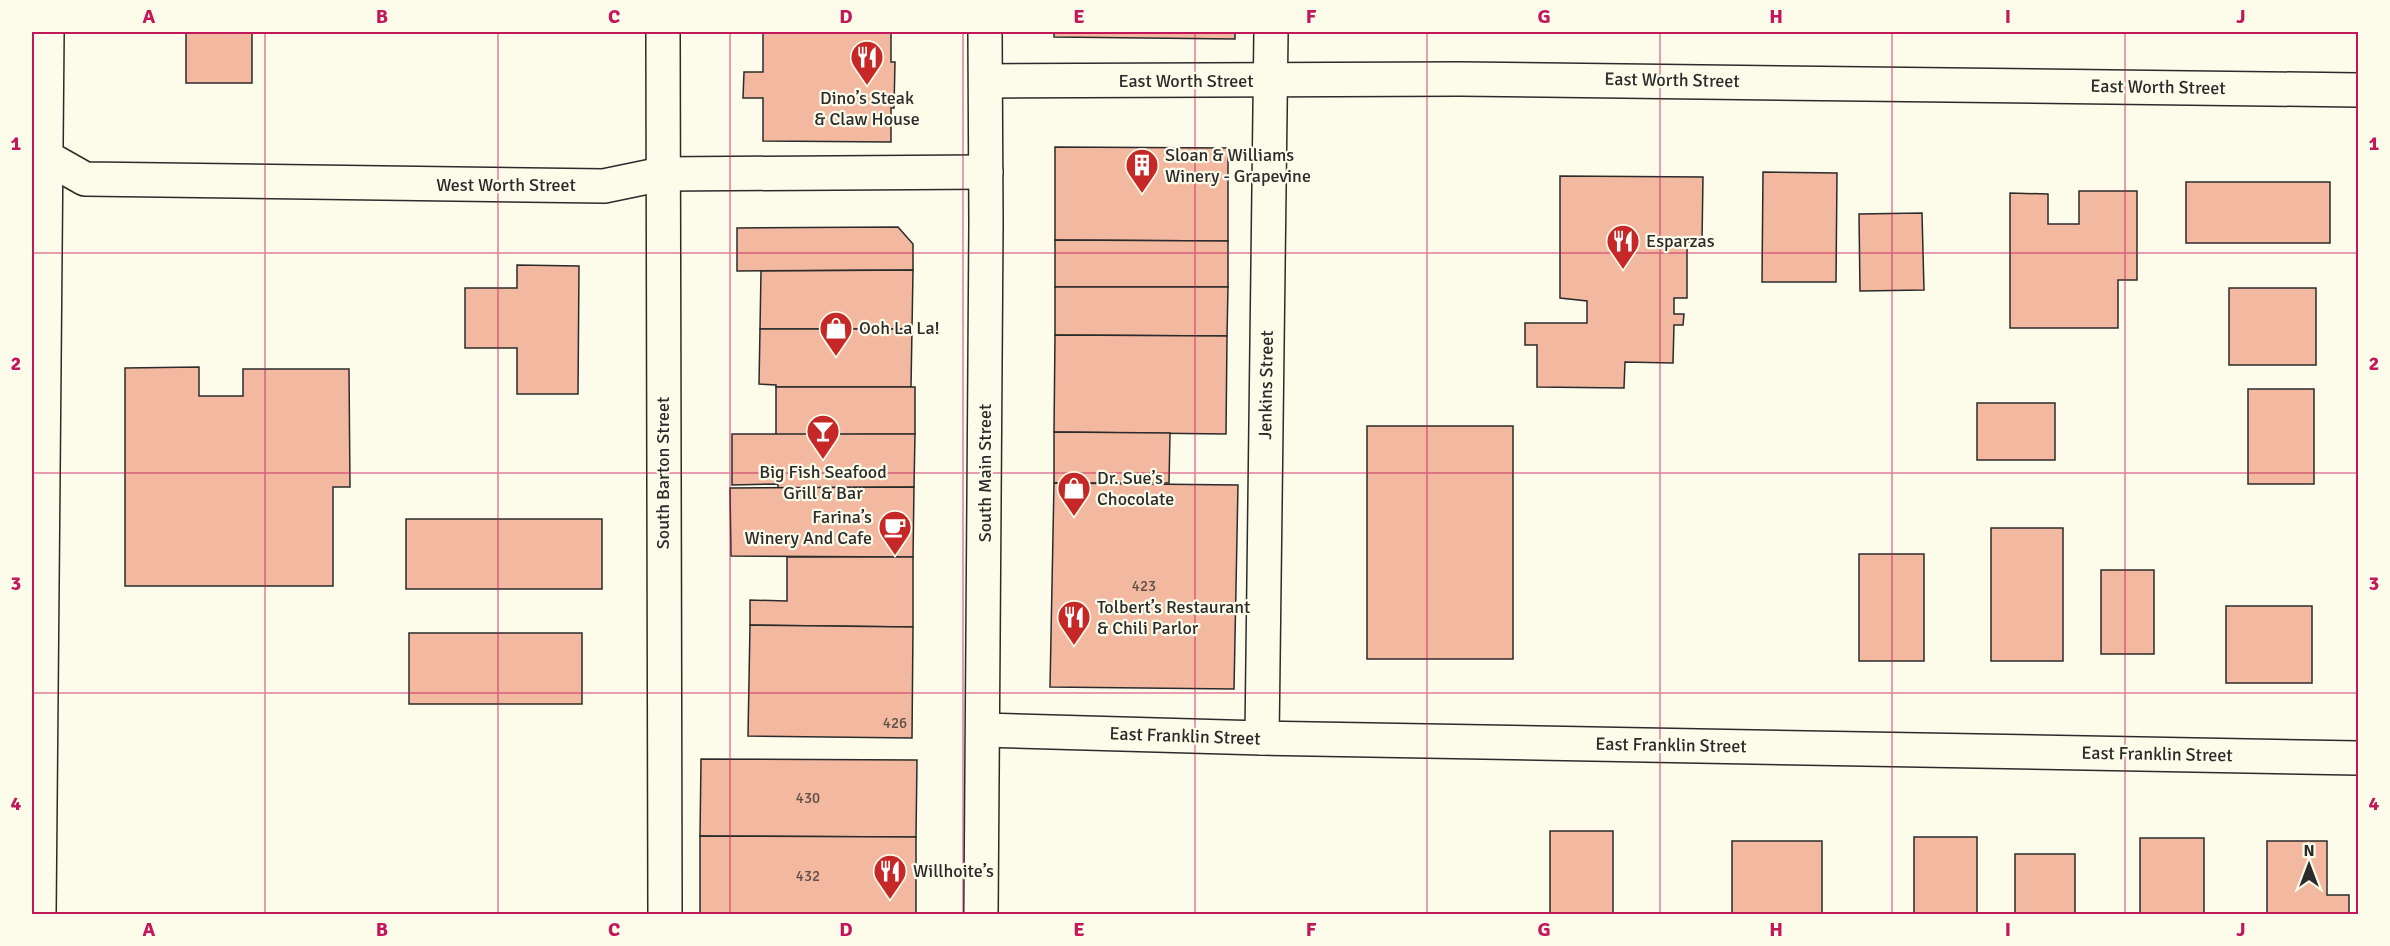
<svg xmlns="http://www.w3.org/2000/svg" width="2390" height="946" font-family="Signika,sans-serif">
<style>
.building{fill:#f2b8a0;stroke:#2b2b2b;stroke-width:1.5}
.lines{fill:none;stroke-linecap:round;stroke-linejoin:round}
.minor-casing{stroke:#2b2b2b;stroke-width:36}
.major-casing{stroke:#2b2b2b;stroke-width:36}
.minor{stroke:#fdfbea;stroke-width:33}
.major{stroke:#fdfbea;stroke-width:33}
.grid{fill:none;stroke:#c2185b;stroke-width:1.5;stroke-opacity:0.55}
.labels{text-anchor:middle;stroke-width:4.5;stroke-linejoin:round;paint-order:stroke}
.number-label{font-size:15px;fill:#5d4e48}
.street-label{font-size:18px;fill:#2b2b2b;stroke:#fdfbea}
.poi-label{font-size:18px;fill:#2b2b2b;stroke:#fdfbea;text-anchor:start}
.neatline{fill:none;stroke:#c2185b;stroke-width:2}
.grid-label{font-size:20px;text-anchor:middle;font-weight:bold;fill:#c2185b}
</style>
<rect width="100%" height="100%" fill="#fdfbea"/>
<!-- building -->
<g class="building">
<rect x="186" y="32" width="66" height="51"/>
<path d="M 763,32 L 891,32 L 891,62 L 895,62 L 894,108 L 891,108 L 891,142 L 763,141 L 763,98 L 743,98 L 744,72 L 763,72 Z"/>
<path d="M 1054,32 L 1235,32 L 1235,39 L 1054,37 Z"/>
<path d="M 1055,147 L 1228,148 L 1228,241 L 1055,240 Z"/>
<path d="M 1763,172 L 1837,173 L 1836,282 L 1762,282 Z"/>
<path d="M 1560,176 L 1703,177 L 1702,242 L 1687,242 L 1687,298 L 1674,298 L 1674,314 L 1684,314 L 1683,325 L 1674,325 L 1673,363 L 1625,362 L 1624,388 L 1537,387 L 1537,345 L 1525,345 L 1525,323 L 1587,323 L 1587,301 L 1560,298 Z"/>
<rect x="2186" y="182" width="144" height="61"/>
<path d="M 2079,191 L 2137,191 L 2137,280 L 2118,280 L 2118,328 L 2010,328 L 2010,193 L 2048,194 L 2048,224 L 2079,224 Z"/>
<path d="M 1922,213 L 1924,290 L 1860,291 L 1859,214 Z"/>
<path d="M 898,227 L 913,244 L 913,270 L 737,271 L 737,228 Z"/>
<path d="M 1055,240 L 1228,241 L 1228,287 L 1055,287 Z"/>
<path d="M 517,265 L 579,266 L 578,394 L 517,394 L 517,348 L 465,348 L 465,288 L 517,288 Z"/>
<path d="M 913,270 L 912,329 L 760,329 L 761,271 Z"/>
<path d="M 1055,287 L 1228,287 L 1227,336 L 1055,335 Z"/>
<rect x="2229" y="288" width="87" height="77"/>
<path d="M 760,329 L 912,329 L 911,387 L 776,387 L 776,385 L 759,384 Z"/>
<path d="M 1055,335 L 1227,336 L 1226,434 L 1054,432 Z"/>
<path d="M 199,367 L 199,396 L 243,396 L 243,369 L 349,369 L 350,487 L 333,487 L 333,586 L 125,586 L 125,368 Z"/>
<path d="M 776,387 L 915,387 L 915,434 L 776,435 Z"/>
<rect x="2248" y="389" width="66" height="95"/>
<rect x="1977" y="403" width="78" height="57"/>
<rect x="1367" y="426" width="146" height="233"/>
<path d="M 1054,432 L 1170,433 L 1169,483 L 1054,483 Z"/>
<path d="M 732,434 L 915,434 L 914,487 L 778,488 L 778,484 L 732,485 Z"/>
<path d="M 1054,483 L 1238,485 L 1234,689 L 1050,687 Z"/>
<path d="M 914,487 L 913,557 L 731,556 L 730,488 Z"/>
<rect x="406" y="519" width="196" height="70"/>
<rect x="1991" y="528" width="72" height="133"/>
<rect x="1859" y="554" width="65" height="107"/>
<path d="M 787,557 L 913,557 L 913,627 L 750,625 L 750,600 L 787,601 Z"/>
<rect x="2101" y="570" width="53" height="84"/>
<rect x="2226" y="606" width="86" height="77"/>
<path d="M 750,625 L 913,627 L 912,738 L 748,736 Z"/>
<rect x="409" y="633" width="173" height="71"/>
<path d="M 701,759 L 917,760 L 916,837 L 700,836 Z"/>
<rect x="1550" y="831" width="63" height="83"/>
<path d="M 700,836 L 916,837 L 916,914 L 700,914 Z"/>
<rect x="1914" y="837" width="63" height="77"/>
<rect x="2140" y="838" width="64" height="76"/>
<rect x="1732" y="841" width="90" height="73"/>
<path d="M 2267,841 L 2327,841 L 2327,895 L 2349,895 L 2349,914 L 2267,914 Z"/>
<rect x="2015" y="854" width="60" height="60"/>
</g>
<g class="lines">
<defs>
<g id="minor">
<path d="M 663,32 L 665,914"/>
<path d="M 986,81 L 1460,79 L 2358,90"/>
<path d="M 32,149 L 85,179 L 604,186 L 662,174 L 986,172"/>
<path d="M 983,730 L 1262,738 L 2358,758"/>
<path d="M 1262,738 L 1271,32"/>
<path d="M 39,914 L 47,32"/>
</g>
<path id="major" d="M 981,914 L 986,224 L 985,32"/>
</defs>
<!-- minor casing -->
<use href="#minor" class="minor-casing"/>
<!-- major casing -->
<use href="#major" class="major-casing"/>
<!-- minor -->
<use href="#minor" class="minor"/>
<!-- major -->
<use href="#major" class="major"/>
</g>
<!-- grid -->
<path class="grid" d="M 265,32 L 265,914M 498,32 L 498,914M 730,32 L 730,914M 963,32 L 963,914M 1195,32 L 1195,914M 1427,32 L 1427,914M 1660,32 L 1660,914M 1892,32 L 1892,914M 2125,32 L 2125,914M 32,253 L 2358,253M 32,473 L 2358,473M 32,693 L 2358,693"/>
<!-- icons -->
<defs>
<symbol id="restaurant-pin" viewBox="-11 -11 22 30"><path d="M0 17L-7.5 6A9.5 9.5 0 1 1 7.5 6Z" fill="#c62828" stroke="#fdfbea"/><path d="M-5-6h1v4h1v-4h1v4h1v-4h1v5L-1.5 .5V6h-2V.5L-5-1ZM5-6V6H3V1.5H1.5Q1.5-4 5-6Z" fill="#fff"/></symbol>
<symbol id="building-pin" viewBox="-11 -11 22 30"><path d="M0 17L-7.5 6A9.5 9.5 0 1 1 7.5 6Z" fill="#c62828" stroke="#fdfbea"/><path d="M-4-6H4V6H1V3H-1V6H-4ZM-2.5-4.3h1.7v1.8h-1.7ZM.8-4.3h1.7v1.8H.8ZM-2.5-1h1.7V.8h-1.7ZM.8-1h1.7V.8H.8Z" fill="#fff"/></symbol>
<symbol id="shop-pin" viewBox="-11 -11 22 30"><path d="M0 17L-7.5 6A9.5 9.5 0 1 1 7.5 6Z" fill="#c62828" stroke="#fdfbea"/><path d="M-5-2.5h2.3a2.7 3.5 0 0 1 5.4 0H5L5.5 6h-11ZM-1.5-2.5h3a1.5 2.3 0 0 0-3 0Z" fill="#fff"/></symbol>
<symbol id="bar-pin" viewBox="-11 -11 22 30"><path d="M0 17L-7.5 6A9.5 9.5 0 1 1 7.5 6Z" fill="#c62828" stroke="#fdfbea"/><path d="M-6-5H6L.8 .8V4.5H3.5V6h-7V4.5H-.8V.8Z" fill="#fff"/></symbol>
<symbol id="cafe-pin" viewBox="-11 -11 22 30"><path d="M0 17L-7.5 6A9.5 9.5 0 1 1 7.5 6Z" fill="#c62828" stroke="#fdfbea"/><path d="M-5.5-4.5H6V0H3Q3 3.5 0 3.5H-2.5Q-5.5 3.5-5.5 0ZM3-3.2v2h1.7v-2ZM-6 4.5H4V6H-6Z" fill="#fff"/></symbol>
</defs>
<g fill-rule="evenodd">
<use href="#restaurant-pin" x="848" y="38" width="38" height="52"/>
<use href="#building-pin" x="1123" y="146" width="38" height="52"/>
<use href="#restaurant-pin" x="1604" y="222" width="38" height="52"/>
<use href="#shop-pin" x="817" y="309" width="38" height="52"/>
<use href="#bar-pin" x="804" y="412" width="38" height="52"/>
<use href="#shop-pin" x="1055" y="469" width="38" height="52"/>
<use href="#cafe-pin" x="876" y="508" width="38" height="52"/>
<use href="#restaurant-pin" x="1055" y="598" width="38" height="52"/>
<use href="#restaurant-pin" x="871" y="852" width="38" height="52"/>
</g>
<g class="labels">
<!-- number labels -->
<g class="number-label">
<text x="1144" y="591">423</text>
<text x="895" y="728">426</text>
<text x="808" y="803">430</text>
<text x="808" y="881">432</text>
</g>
<!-- street labels -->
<g class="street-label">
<text transform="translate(1672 80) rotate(1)" y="6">East Worth Street</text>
<text x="1186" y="87">East Worth Street</text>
<text transform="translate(2158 87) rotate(1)" y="6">East Worth Street</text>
<text x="506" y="191">West Worth Street</text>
<text transform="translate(1266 385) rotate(-89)" y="6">Jenkins Street</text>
<text transform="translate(663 473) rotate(-90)" y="6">South Barton Street</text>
<text transform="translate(985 473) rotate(-90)" y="6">South Main Street</text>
<text transform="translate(1185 736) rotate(2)" y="6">East Franklin Street</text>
<text transform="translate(1671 745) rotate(1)" y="6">East Franklin Street</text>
<text transform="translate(2157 754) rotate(1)" y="6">East Franklin Street</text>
</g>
<!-- poi labels -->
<g class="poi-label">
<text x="867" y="104" text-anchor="middle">Dino’s Steak<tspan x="867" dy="21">&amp; Claw House</tspan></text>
<text x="1165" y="161">Sloan &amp; Williams<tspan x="1165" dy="21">Winery - Grapevine</tspan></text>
<text x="1646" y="247">Esparzas</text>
<text x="859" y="334">Ooh La La!</text>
<text x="823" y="478" text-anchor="middle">Big Fish Seafood<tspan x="823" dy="21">Grill &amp; Bar</tspan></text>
<text x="1097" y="484">Dr. Sue’s<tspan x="1097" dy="21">Chocolate</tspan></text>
<text x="872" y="523" text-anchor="end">Farina’s<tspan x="872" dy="21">Winery And Cafe</tspan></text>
<text x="1097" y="613">Tolbert’s Restaurant<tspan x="1097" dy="21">&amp; Chili Parlor</tspan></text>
<text x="913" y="877">Willhoite’s</text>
</g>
</g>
<!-- border -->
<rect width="2390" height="946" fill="none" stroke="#fdfbea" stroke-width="66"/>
<!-- north arrow -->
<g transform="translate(2309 865)" stroke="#fdfbea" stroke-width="4.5" paint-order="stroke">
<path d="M0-4.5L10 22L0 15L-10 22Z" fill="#2b2b2b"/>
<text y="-9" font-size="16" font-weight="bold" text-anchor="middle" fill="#2b2b2b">N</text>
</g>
<rect x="33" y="33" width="2324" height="880" class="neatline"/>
<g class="grid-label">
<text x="149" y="23">A</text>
<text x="382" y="23">B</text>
<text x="614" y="23">C</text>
<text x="846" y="23">D</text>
<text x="1079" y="23">E</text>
<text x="1311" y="23">F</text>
<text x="1544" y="23">G</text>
<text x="1776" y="23">H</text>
<text x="2008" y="23">I</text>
<text x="2241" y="23">J</text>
<text x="16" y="150">1</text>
<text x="2374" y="150">1</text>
<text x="16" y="370">2</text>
<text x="2374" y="370">2</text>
<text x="16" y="590">3</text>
<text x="2374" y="590">3</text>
<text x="16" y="810">4</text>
<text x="2374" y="810">4</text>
<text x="149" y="936">A</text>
<text x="382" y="936">B</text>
<text x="614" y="936">C</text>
<text x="846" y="936">D</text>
<text x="1079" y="936">E</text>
<text x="1311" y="936">F</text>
<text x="1544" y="936">G</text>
<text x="1776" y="936">H</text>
<text x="2008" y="936">I</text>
<text x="2241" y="936">J</text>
</g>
</svg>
